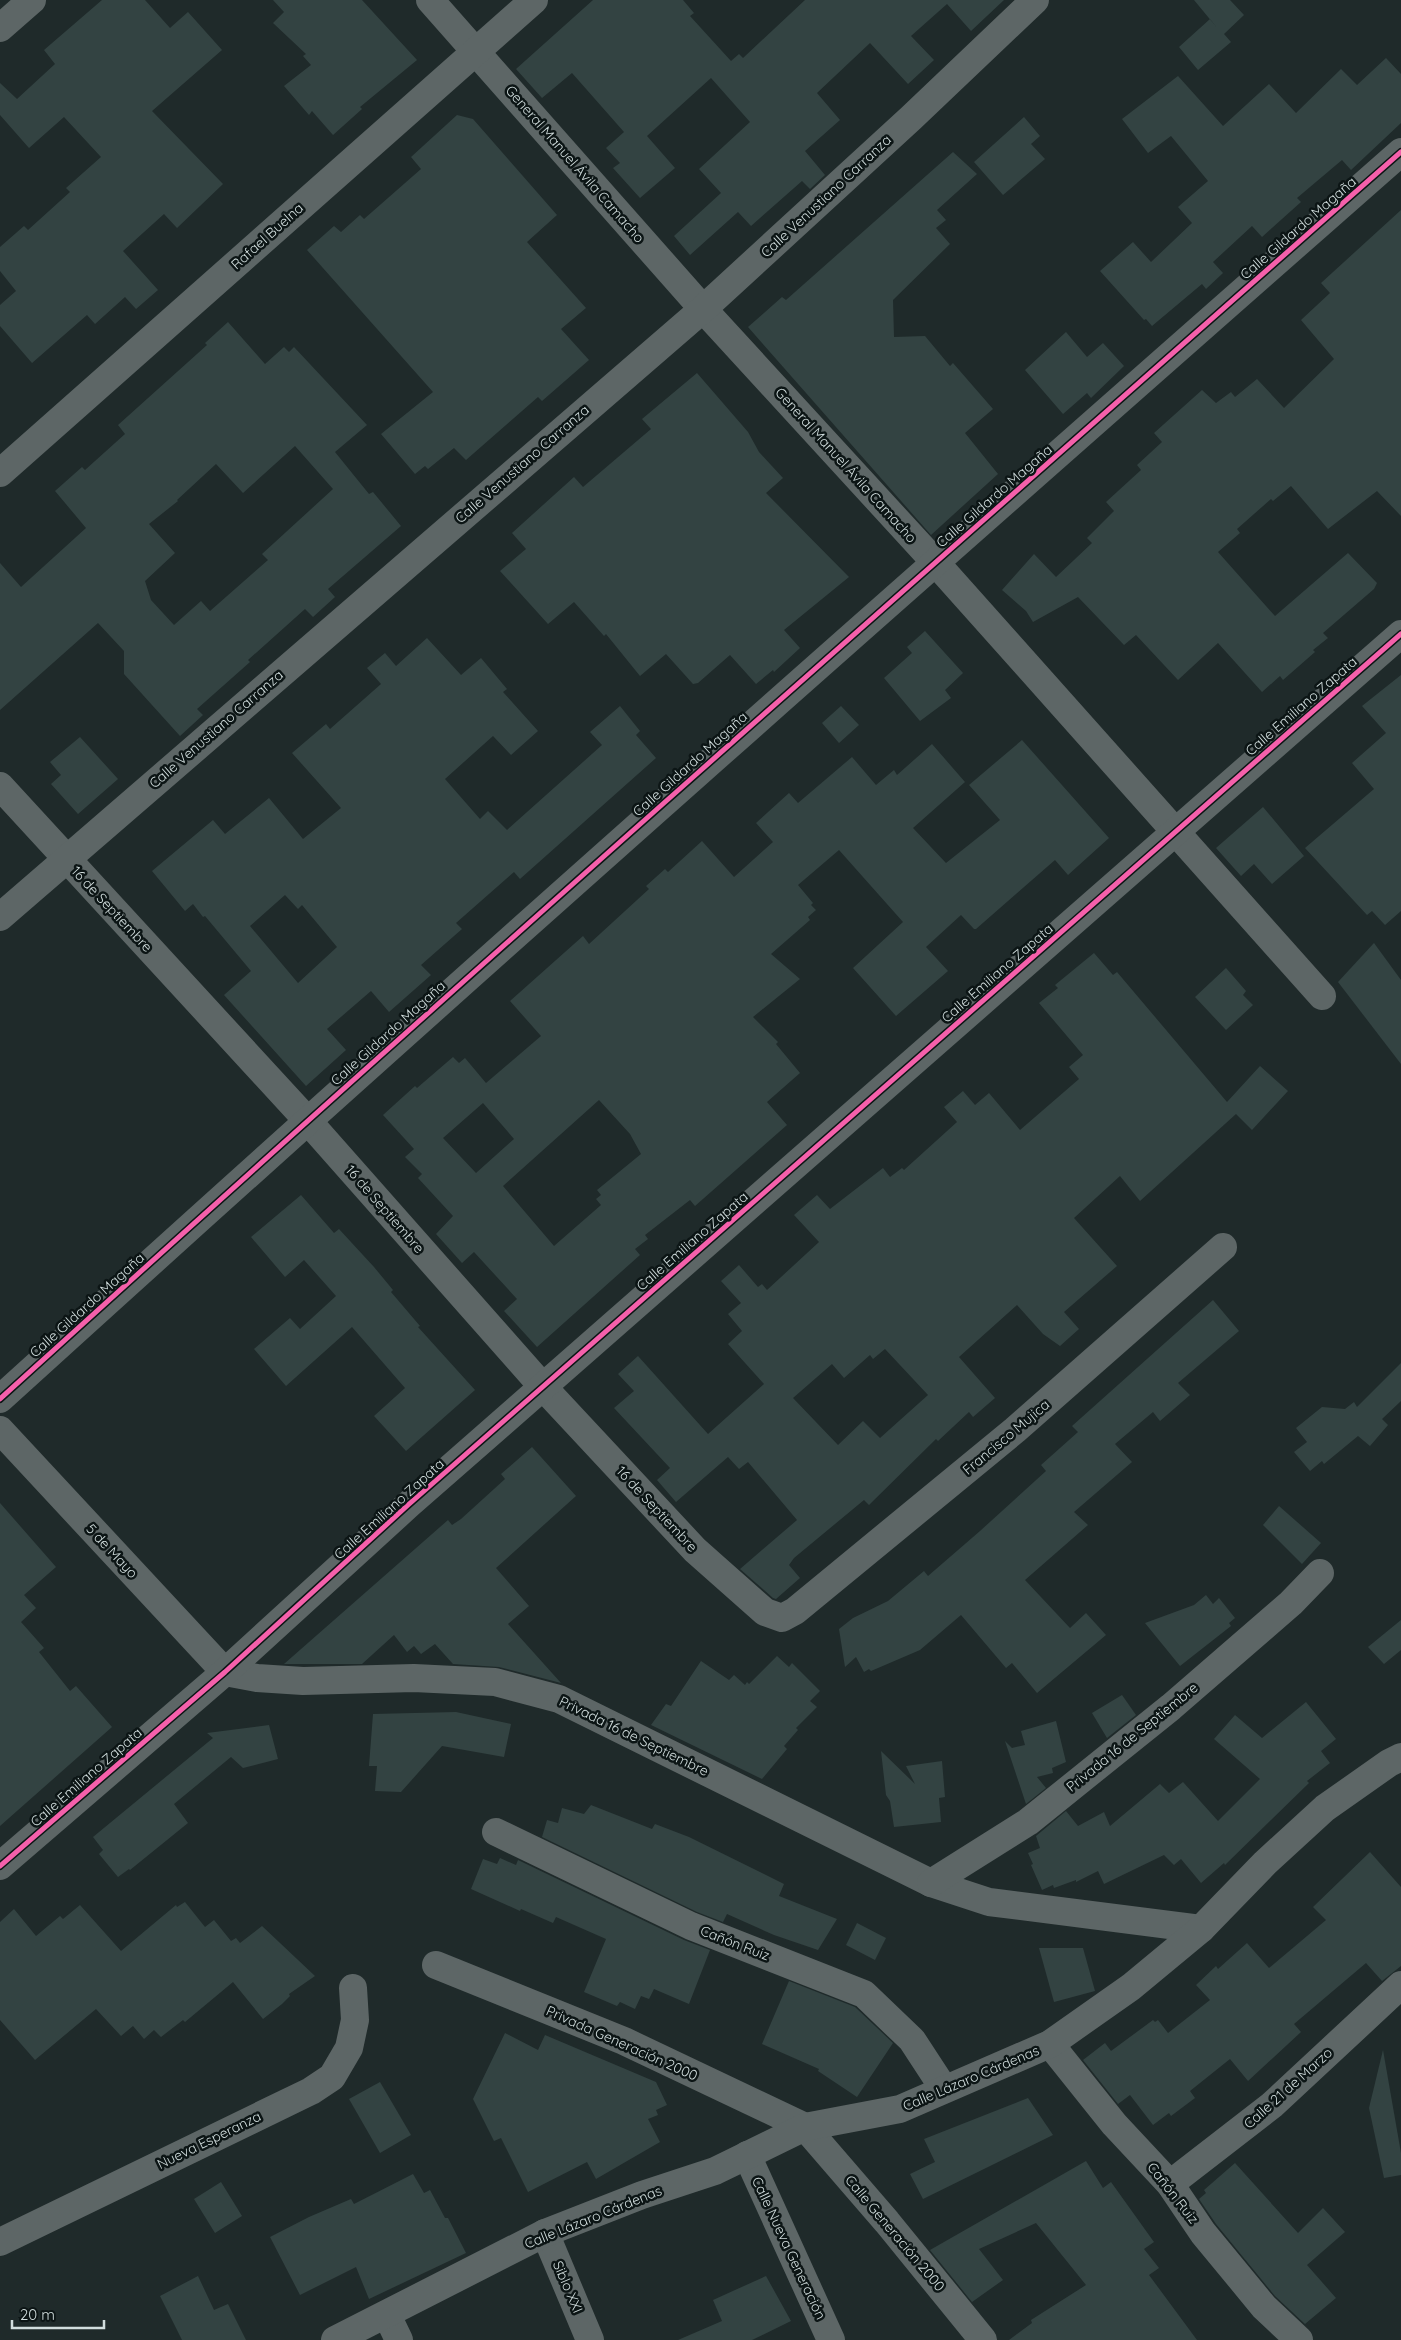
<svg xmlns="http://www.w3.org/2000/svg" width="1401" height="2340" font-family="Quicksand,sans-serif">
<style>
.building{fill:#334342;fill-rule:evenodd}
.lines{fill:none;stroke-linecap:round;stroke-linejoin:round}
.minor{stroke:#5d6666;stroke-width:28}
.cycleway-casing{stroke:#0c1515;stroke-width:8}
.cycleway{stroke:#f560ab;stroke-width:5}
.labels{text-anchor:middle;stroke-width:5;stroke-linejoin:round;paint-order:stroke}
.street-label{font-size:14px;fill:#d1dddd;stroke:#0c1515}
</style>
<rect width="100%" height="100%" fill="#1f2a2a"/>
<!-- building -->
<g class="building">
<path d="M 102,0 L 145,0 L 170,28 L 188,12 L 222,50 L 152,111 L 223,184 L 177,228 L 164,214 L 123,251 L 158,290 L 136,309 L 125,297 L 95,324 L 87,315 L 32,363 L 0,326 L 0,305 L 16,291 L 0,271 L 0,247 L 24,226 L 28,230 L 70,192 L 66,188 L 101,157 L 64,117 L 29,148 L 0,115 L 0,83 L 17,99 L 55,64 L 44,50 Z"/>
<path d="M 273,0 L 362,0 L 417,60 L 360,107 L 362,109 L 333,135 L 312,111 L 309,115 L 284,86 L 311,65 L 303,56 L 306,54 L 273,23 L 284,12 Z"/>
<path d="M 593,0 L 683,0 L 694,13 L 690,16 L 731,61 L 739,54 L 743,58 L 805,0 L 1004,0 L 971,31 L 947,4 L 911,36 L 934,60 L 908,84 L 870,43 L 817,93 L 840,120 L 805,151 L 825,175 L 810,189 L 802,181 L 751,226 L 738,212 L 690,255 L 674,236 L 721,193 L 699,169 L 750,122 L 711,78 L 647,136 L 675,168 L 640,198 L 613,168 L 620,163 L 606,148 L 624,132 L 572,73 L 542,98 L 516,69 Z"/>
<path d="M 1194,0 L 1230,0 L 1244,15 L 1224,34 L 1231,42 L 1198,70 L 1179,47 L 1210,19 L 1218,29 Z"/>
<path d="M 1386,58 L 1401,74 L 1401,123 L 1351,170 L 1342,160 L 1297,198 L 1301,202 L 1262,237 L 1252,226 L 1213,262 L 1223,273 L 1206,289 L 1202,284 L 1152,326 L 1146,319 L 1144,320 L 1100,271 L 1133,242 L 1151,262 L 1192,223 L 1178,207 L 1208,181 L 1171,136 L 1148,153 L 1122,119 L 1178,76 L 1223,126 L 1269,84 L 1296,113 L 1341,69 L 1357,85 Z"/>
<path d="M 457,115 L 473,119 L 557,215 L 527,242 L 586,308 L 561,329 L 589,360 L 542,401 L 538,397 L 466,460 L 454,448 L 428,469 L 425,466 L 415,474 L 381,434 L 433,392 L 307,250 L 334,226 L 341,232 L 360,215 L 364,219 L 421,169 L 411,157 Z"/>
<path d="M 1024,117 L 1040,136 L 1031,144 L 1045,159 L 1003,195 L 974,162 Z"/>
<path d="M 953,152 L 977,174 L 937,210 L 946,220 L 936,228 L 950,244 L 893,300 L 894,337 L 925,336 L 950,366 L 953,363 L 993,409 L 965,433 L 998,474 L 931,535 L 748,327 L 782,297 L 786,300 Z"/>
<path d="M 1401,210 L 1401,516 L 1377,491 L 1328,529 L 1291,486 L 1273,501 L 1271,499 L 1237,529 L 1240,533 L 1218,552 L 1275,616 L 1348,553 L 1377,583 L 1374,589 L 1323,633 L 1328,638 L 1313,650 L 1315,652 L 1283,680 L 1280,676 L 1262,692 L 1218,643 L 1178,680 L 1136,635 L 1124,645 L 1078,597 L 1033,622 L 1026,611 L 1002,590 L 1034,554 L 1056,577 L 1092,543 L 1087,538 L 1114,511 L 1106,502 L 1141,470 L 1137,465 L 1162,442 L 1154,433 L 1202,390 L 1216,403 L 1231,392 L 1235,397 L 1257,379 L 1284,408 L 1334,359 L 1301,320 L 1330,293 L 1321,283 Z"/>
<path d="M 228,322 L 265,364 L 284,347 L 289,352 L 294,347 L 367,425 L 335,452 L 369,494 L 373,492 L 401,526 L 328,589 L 335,597 L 313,617 L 305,609 L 248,660 L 250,662 L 197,709 L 203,715 L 180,736 L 124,674 L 124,651 L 98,623 L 0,710 L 0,563 L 21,587 L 86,528 L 55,491 L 82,467 L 85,470 L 125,434 L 118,425 L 207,345 L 205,343 ZM 295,446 L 333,489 L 262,554 L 268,560 L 210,611 L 201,601 L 174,625 L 151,600 L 145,581 L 175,553 L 149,524 L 178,501 L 177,500 L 216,464 L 243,493 Z"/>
<path d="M 1066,332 L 1087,357 L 1103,343 L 1124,366 L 1091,398 L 1087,393 L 1063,414 L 1025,370 Z"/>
<path d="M 697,373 L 748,432 L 759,452 L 783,478 L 766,493 L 849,577 L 784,630 L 800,648 L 774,672 L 773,670 L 756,684 L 730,655 L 698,683 L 693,684 L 666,654 L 640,676 L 606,634 L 604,636 L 574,602 L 548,624 L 500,571 L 526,549 L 512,533 L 574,477 L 583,487 L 651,429 L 642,419 Z"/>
<path d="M 925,631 L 963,673 L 945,690 L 951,698 L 920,721 L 884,678 L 912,653 L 907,647 Z"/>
<path d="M 427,638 L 461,675 L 481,658 L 507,689 L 503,692 L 538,731 L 511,755 L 493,736 L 445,779 L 480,819 L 488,811 L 507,830 L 602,745 L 590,732 L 620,706 L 640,731 L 636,735 L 656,758 L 520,879 L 514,872 L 456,923 L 462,929 L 421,965 L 431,975 L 389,1012 L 371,991 L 327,1029 L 346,1050 L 306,1086 L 224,995 L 251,971 L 205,916 L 203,917 L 193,904 L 185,911 L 152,871 L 213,820 L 225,834 L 269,798 L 303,839 L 341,808 L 292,753 L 326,724 L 330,729 L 381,684 L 367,668 L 385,653 L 396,666 ZM 285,895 L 298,909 L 302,905 L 337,947 L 298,983 L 250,926 Z"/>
<path d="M 1401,675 L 1401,911 L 1385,925 L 1372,911 L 1367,915 L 1305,848 L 1374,789 L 1352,763 L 1386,733 L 1362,706 Z"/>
<path d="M 841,706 L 859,725 L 839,743 L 822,723 Z"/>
<path d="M 80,737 L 118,779 L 78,814 L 51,784 L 61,775 L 50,762 Z"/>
<path d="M 1022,740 L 1109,838 L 1068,875 L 1055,860 L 976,929 L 974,929 L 961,915 L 926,947 L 948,971 L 896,1016 L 853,968 L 903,922 L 839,850 L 798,885 L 813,903 L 811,905 L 816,910 L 808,917 L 810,920 L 771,954 L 800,979 L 753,1017 L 778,1042 L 776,1044 L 800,1073 L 767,1102 L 787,1125 L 695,1206 L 690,1200 L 645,1235 L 648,1239 L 635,1249 L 640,1255 L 537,1347 L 504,1311 L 517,1299 L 474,1252 L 462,1263 L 436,1234 L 453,1216 L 418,1178 L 422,1174 L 405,1157 L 414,1149 L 383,1115 L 415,1086 L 417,1088 L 453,1057 L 459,1063 L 465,1058 L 486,1083 L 541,1036 L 510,1001 L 583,936 L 589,944 L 649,889 L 646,886 L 665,869 L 668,872 L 702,841 L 734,877 L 773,842 L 756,823 L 789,793 L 798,803 L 852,757 L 876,785 L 894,770 L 897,775 L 932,744 L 965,782 L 913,828 L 946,863 L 1000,820 L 969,785 ZM 599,1100 L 630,1134 L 641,1154 L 597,1190 L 601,1195 L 596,1199 L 601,1205 L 554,1246 L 503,1186 ZM 483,1103 L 514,1139 L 476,1173 L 443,1138 Z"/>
<path d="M 1263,807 L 1304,856 L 1272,884 L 1254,864 L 1241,876 L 1216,848 Z"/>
<path d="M 1374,943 L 1401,980 L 1401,1064 L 1338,982 Z"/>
<path d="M 1094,953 L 1113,975 L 1117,972 L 1227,1102 L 1260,1066 L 1288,1091 L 1252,1130 L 1236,1114 L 1140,1201 L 1120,1176 L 1074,1218 L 1117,1266 L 1064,1312 L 1079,1329 L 1060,1346 L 1043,1334 L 1017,1305 L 959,1357 L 995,1398 L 973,1417 L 969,1412 L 938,1441 L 936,1439 L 869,1505 L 864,1500 L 794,1558 L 789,1565 L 800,1578 L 776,1599 L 773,1598 L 740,1569 L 797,1520 L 748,1462 L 739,1469 L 728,1457 L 676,1502 L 657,1480 L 670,1468 L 614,1408 L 634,1391 L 618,1374 L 638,1356 L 708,1434 L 764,1384 L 728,1344 L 742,1331 L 728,1314 L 741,1303 L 721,1281 L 739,1265 L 758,1287 L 762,1284 L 767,1290 L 819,1242 L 794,1215 L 817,1195 L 830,1209 L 883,1168 L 890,1177 L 902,1168 L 904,1170 L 957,1122 L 944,1107 L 963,1091 L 975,1105 L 989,1093 L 1020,1130 L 1079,1079 L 1069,1067 L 1083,1055 L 1039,1003 L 1058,988 L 1055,985 ZM 885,1349 L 928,1395 L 880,1438 L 863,1421 L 838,1445 L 793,1398 L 832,1364 L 844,1378 L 870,1355 L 873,1359 Z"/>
<path d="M 1226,968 L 1246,991 L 1243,995 L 1253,1005 L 1226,1030 L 1195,997 Z"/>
<path d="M 301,1195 L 334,1233 L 339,1229 L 374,1267 L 393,1290 L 391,1292 L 420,1326 L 418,1327 L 475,1390 L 406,1451 L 374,1416 L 405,1388 L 352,1327 L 286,1386 L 254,1349 L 290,1318 L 300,1329 L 336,1296 L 304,1260 L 285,1277 L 251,1237 Z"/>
<path d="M 1213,1300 L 1239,1331 L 1178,1383 L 1190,1395 L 1160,1421 L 1153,1412 L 1115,1444 L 1132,1462 L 1074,1512 L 1088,1525 L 1025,1580 L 1070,1628 L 1086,1613 L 1106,1635 L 1037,1693 L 1012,1663 L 1006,1668 L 961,1615 L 920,1650 L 871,1671 L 869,1669 L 864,1672 L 856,1657 L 845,1667 L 839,1629 L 853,1618 L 888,1601 L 924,1571 L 928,1576 L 980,1531 L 1046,1471 L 1041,1465 L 1078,1432 L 1072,1426 Z"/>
<path d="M 1401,1363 L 1401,1401 L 1382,1419 L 1388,1425 L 1370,1446 L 1358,1436 L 1324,1464 L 1322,1461 L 1310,1471 L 1294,1452 L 1307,1442 L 1296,1428 L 1322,1407 L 1345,1409 L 1354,1402 L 1357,1407 Z"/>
<path d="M 532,1447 L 576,1496 L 496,1568 L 529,1606 L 508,1624 L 561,1683 L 499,1667 L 453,1664 L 435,1644 L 421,1654 L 414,1646 L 407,1652 L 394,1635 L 362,1664 L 284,1664 L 448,1520 L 452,1525 L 461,1519 L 505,1479 L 501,1474 Z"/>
<path d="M 0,1503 L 56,1567 L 24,1595 L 36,1608 L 21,1622 L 44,1648 L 39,1652 L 70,1691 L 76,1686 L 112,1727 L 0,1826 Z"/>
<path d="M 1279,1506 L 1321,1543 L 1302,1564 L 1263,1525 Z"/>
<path d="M 1206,1595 L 1213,1604 L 1219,1598 L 1235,1618 L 1229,1623 L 1231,1626 L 1180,1666 L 1145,1623 L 1194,1605 Z"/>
<path d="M 1401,1620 L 1401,1650 L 1384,1664 L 1368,1647 Z"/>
<path d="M 777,1656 L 789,1667 L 792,1663 L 820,1691 L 810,1701 L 817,1707 L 796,1728 L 798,1730 L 784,1746 L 787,1749 L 762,1779 L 651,1725 L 666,1704 L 671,1706 L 701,1661 L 729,1680 L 734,1675 L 745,1685 L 747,1682 L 749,1684 Z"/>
<path d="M 1122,1695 L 1136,1715 L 1107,1738 L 1092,1713 Z"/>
<path d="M 1306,1702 L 1336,1739 L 1321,1751 L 1330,1763 L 1307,1781 L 1309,1783 L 1225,1865 L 1224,1863 L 1201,1883 L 1181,1859 L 1174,1865 L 1164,1855 L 1104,1884 L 1098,1871 L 1076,1882 L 1076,1880 L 1054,1888 L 1053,1885 L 1042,1890 L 1031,1865 L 1033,1864 L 1028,1853 L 1040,1848 L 1036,1836 L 1066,1811 L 1078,1826 L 1104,1812 L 1110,1826 L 1160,1784 L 1169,1793 L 1183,1782 L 1218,1821 L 1260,1779 L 1214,1739 L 1235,1715 L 1262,1738 Z"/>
<path d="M 456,1712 L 511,1724 L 504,1757 L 442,1746 L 401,1792 L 375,1791 L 377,1766 L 369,1766 L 373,1714 Z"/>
<path d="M 1056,1721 L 1066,1762 L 1052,1768 L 1053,1773 L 1037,1777 L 1046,1788 L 1026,1804 L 1005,1741 L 1012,1748 L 1025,1745 L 1021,1731 Z"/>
<path d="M 269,1725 L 278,1759 L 243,1768 L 231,1757 L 174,1804 L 188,1823 L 130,1870 L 129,1869 L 118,1877 L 99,1854 L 103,1850 L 93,1837 L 213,1738 L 207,1733 Z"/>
<path d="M 881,1751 L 915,1784 L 906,1766 L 942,1761 L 945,1797 L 939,1798 L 941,1822 L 894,1827 L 890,1801 L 886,1795 Z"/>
<path d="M 591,1805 L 652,1829 L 655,1824 L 689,1837 L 784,1884 L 779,1896 L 837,1919 L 818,1950 L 774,1935 L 727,1914 L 723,1922 L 697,1912 L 542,1837 L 547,1820 L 558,1823 L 562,1808 L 584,1814 Z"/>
<path d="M 1370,1852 L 1401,1887 L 1401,1966 L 1382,1981 L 1366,1963 L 1294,2024 L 1301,2032 L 1248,2081 L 1230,2059 L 1190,2091 L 1195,2098 L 1171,2116 L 1169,2113 L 1153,2125 L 1130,2095 L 1118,2104 L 1083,2060 L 1105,2043 L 1111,2051 L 1153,2020 L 1155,2022 L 1158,2020 L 1168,2033 L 1210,2000 L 1196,1985 L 1216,1966 L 1218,1969 L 1247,1943 L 1269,1968 L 1326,1920 L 1313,1907 Z"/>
<path d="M 500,1858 L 516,1865 L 518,1860 L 684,1940 L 710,1950 L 689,2004 L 654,1989 L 649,1999 L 641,1996 L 635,2009 L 620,2002 L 617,2006 L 584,1992 L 606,1939 L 556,1917 L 553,1923 L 521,1909 L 520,1911 L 471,1889 L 483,1859 L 497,1864 Z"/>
<path d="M 185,1902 L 205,1927 L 214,1920 L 231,1941 L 236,1938 L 240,1943 L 262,1926 L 315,1976 L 289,1994 L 290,1996 L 282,2004 L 263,2019 L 233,1982 L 185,2022 L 183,2020 L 161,2037 L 154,2030 L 144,2039 L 133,2026 L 121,2036 L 96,2009 L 35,2060 L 0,2020 L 0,1922 L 14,1909 L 36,1936 L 60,1916 L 63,1919 L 80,1905 L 121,1951 L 176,1905 L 177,1907 Z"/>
<path d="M 857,1923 L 886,1938 L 875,1960 L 846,1945 Z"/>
<path d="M 1039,1948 L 1083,1948 L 1095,1991 L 1054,2002 Z"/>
<path d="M 789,1981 L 855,2007 L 893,2043 L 857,2097 L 818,2071 L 819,2069 L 762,2044 Z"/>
<path d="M 505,2033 L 538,2050 L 545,2035 L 656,2082 L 667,2105 L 656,2110 L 658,2115 L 648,2119 L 660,2142 L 596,2179 L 587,2162 L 528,2192 L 501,2138 L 494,2141 L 473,2099 Z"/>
<path d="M 1383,2050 L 1401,2153 L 1401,2175 L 1384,2178 L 1369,2108 Z"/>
<path d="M 380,2082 L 411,2135 L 380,2153 L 349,2099 Z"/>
<path d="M 1028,2098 L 1053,2135 L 923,2199 L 910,2174 L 935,2162 L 924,2139 Z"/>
<path d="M 1086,2161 L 1103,2188 L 1111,2182 L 1154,2242 L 1144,2249 L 1159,2268 L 1149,2275 L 1197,2340 L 1009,2340 L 1032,2323 L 1031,2320 L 1086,2285 L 1036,2223 L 979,2249 L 1003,2280 L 972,2302 L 930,2250 Z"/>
<path d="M 1235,2163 L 1298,2233 L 1323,2208 L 1345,2232 L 1307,2265 L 1336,2298 L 1305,2324 L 1275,2296 L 1216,2224 L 1199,2199 L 1206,2193 L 1204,2190 Z"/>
<path d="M 413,2174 L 424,2193 L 430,2190 L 445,2218 L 448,2218 L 466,2253 L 369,2299 L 356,2267 L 300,2295 L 270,2237 L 309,2217 L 351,2199 L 354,2204 Z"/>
<path d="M 221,2182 L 242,2216 L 215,2233 L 194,2199 Z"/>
<path d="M 198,2276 L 214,2310 L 228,2304 L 246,2340 L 182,2340 L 160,2296 Z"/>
<path d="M 766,2276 L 791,2321 L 752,2340 L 678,2340 L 722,2321 L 713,2300 Z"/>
</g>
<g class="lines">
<!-- minor -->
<g class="minor">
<path d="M 430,0 L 703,309 L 935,562 L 1322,996"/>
<path d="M 0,28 L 32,0"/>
<path d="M 0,473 L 534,0"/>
<path d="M 0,786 L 307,1120 L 543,1387 L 695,1550 L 765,1612 L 782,1618 L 795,1611 L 1015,1430 L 1223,1247"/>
<path d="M 0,917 L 703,309 L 911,118 L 1035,0"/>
<path d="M 0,1399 C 463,978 932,565 1401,152"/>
<path d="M 0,1430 L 225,1672 L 257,1678 L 303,1681 L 414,1678 L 495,1682 L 559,1699 L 931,1883 L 989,1902 L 1201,1929"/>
<path d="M 496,1832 L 691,1926 L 864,1994 L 912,2040 L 944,2089"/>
<path d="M 0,1866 L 225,1672 L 408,1505 L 1401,634"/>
<path d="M 931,1883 L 1028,1822 L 1171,1707 L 1291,1603 L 1320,1573"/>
<path d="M 436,1965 L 624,2041 L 805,2127 L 887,2222 L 983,2340"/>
<path d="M 1050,2044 L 1114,2124 L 1170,2184 L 1203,2233 L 1264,2307 L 1299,2340"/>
<path d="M 747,2155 L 831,2340"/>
<path d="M 1170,2184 L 1272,2105 L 1401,1985"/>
<path d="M 545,2233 L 590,2340"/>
<path d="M 0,2242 L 311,2091 L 332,2077 L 349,2048 L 355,2020 L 353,1988"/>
<path d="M 387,2315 L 399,2340"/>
<path d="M 335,2340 L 545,2233 L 642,2195 L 715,2171 L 805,2127 L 900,2109 L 1050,2044 L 1131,1987 L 1201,1929 L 1265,1863 L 1325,1808 L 1389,1763 L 1401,1757"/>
</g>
<defs>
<g id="cycleway">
<path d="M 0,1399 C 463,978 932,565 1401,152"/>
<path d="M 0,1866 L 225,1672 L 408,1505 L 1401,634"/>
</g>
</defs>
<!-- cycleway casing -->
<use href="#cycleway" class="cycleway-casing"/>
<!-- cycleway -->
<use href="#cycleway" class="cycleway"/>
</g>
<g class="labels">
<!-- street labels -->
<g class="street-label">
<text transform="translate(575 164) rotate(49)" y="5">General Manuel Ávila Camacho</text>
<text transform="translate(826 196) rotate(-43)" y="5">Calle Venustiano Carranza</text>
<text transform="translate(1298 228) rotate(-41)" y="5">Calle Gildardo Magaña</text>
<text transform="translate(267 236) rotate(-42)" y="5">Rafael Buelna</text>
<text transform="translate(522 464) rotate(-41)" y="5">Calle Venustiano Carranza</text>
<text transform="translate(846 465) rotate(48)" y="5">General Manuel Ávila Camacho</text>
<text transform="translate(994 496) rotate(-41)" y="5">Calle Gildardo Magaña</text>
<text transform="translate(1301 706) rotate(-41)" y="5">Calle Emiliano Zapata</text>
<text transform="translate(216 729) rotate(-41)" y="5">Calle Venustiano Carranza</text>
<text transform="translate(690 764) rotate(-42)" y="5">Calle Gildardo Magaña</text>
<text transform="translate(112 909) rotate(47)" y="5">16 de Septiembre</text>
<text transform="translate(997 973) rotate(-41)" y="5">Calle Emiliano Zapata</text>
<text transform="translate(388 1033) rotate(-42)" y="5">Calle Gildardo Magaña</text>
<text transform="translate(385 1209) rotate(49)" y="5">16 de Septiembre</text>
<text transform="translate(692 1241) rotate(-41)" y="5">Calle Emiliano Zapata</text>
<text transform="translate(87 1305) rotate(-42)" y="5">Calle Gildardo Magaña</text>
<text transform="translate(1006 1437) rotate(-40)" y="5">Francisco Mujica</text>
<text transform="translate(389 1509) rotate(-42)" y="5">Calle Emiliano Zapata</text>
<text transform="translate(657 1509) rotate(47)" y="5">16 de Septiembre</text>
<text transform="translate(112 1551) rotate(47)" y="5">5 de Mayo</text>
<text transform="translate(634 1736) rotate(26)" y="5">Privada 16 de Septiembre</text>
<text transform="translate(1132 1737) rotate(-39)" y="5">Privada 16 de Septiembre</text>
<text transform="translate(86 1777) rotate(-41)" y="5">Calle Emiliano Zapata</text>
<text transform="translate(735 1943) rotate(21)" y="5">Cañón Ruiz</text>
<text transform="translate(622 2043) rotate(24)" y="5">Privada Generación 2000</text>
<text transform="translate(971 2078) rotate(-23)" y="5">Calle Lázaro Cárdenas</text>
<text transform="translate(1288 2088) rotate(-42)" y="5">Calle 21 de Marzo</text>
<text transform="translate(209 2140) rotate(-26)" y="5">Nueva Esperanza</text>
<text transform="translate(1173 2193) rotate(52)" y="5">Cañón Ruiz</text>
<text transform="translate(593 2217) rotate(-22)" y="5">Calle Lázaro Cárdenas</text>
<text transform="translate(895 2233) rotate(50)" y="5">Calle Generación 2000</text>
<text transform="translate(789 2248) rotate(65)" y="5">Calle Nueva Generación</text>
<text transform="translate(568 2287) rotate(67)" y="5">Siblo XXI</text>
</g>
</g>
<!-- scale -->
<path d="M12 2320v8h92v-8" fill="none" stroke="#d1dddd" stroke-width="2.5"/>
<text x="20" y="2320" font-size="15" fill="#d1dddd" stroke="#0c1515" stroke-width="4" paint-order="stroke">20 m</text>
</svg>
